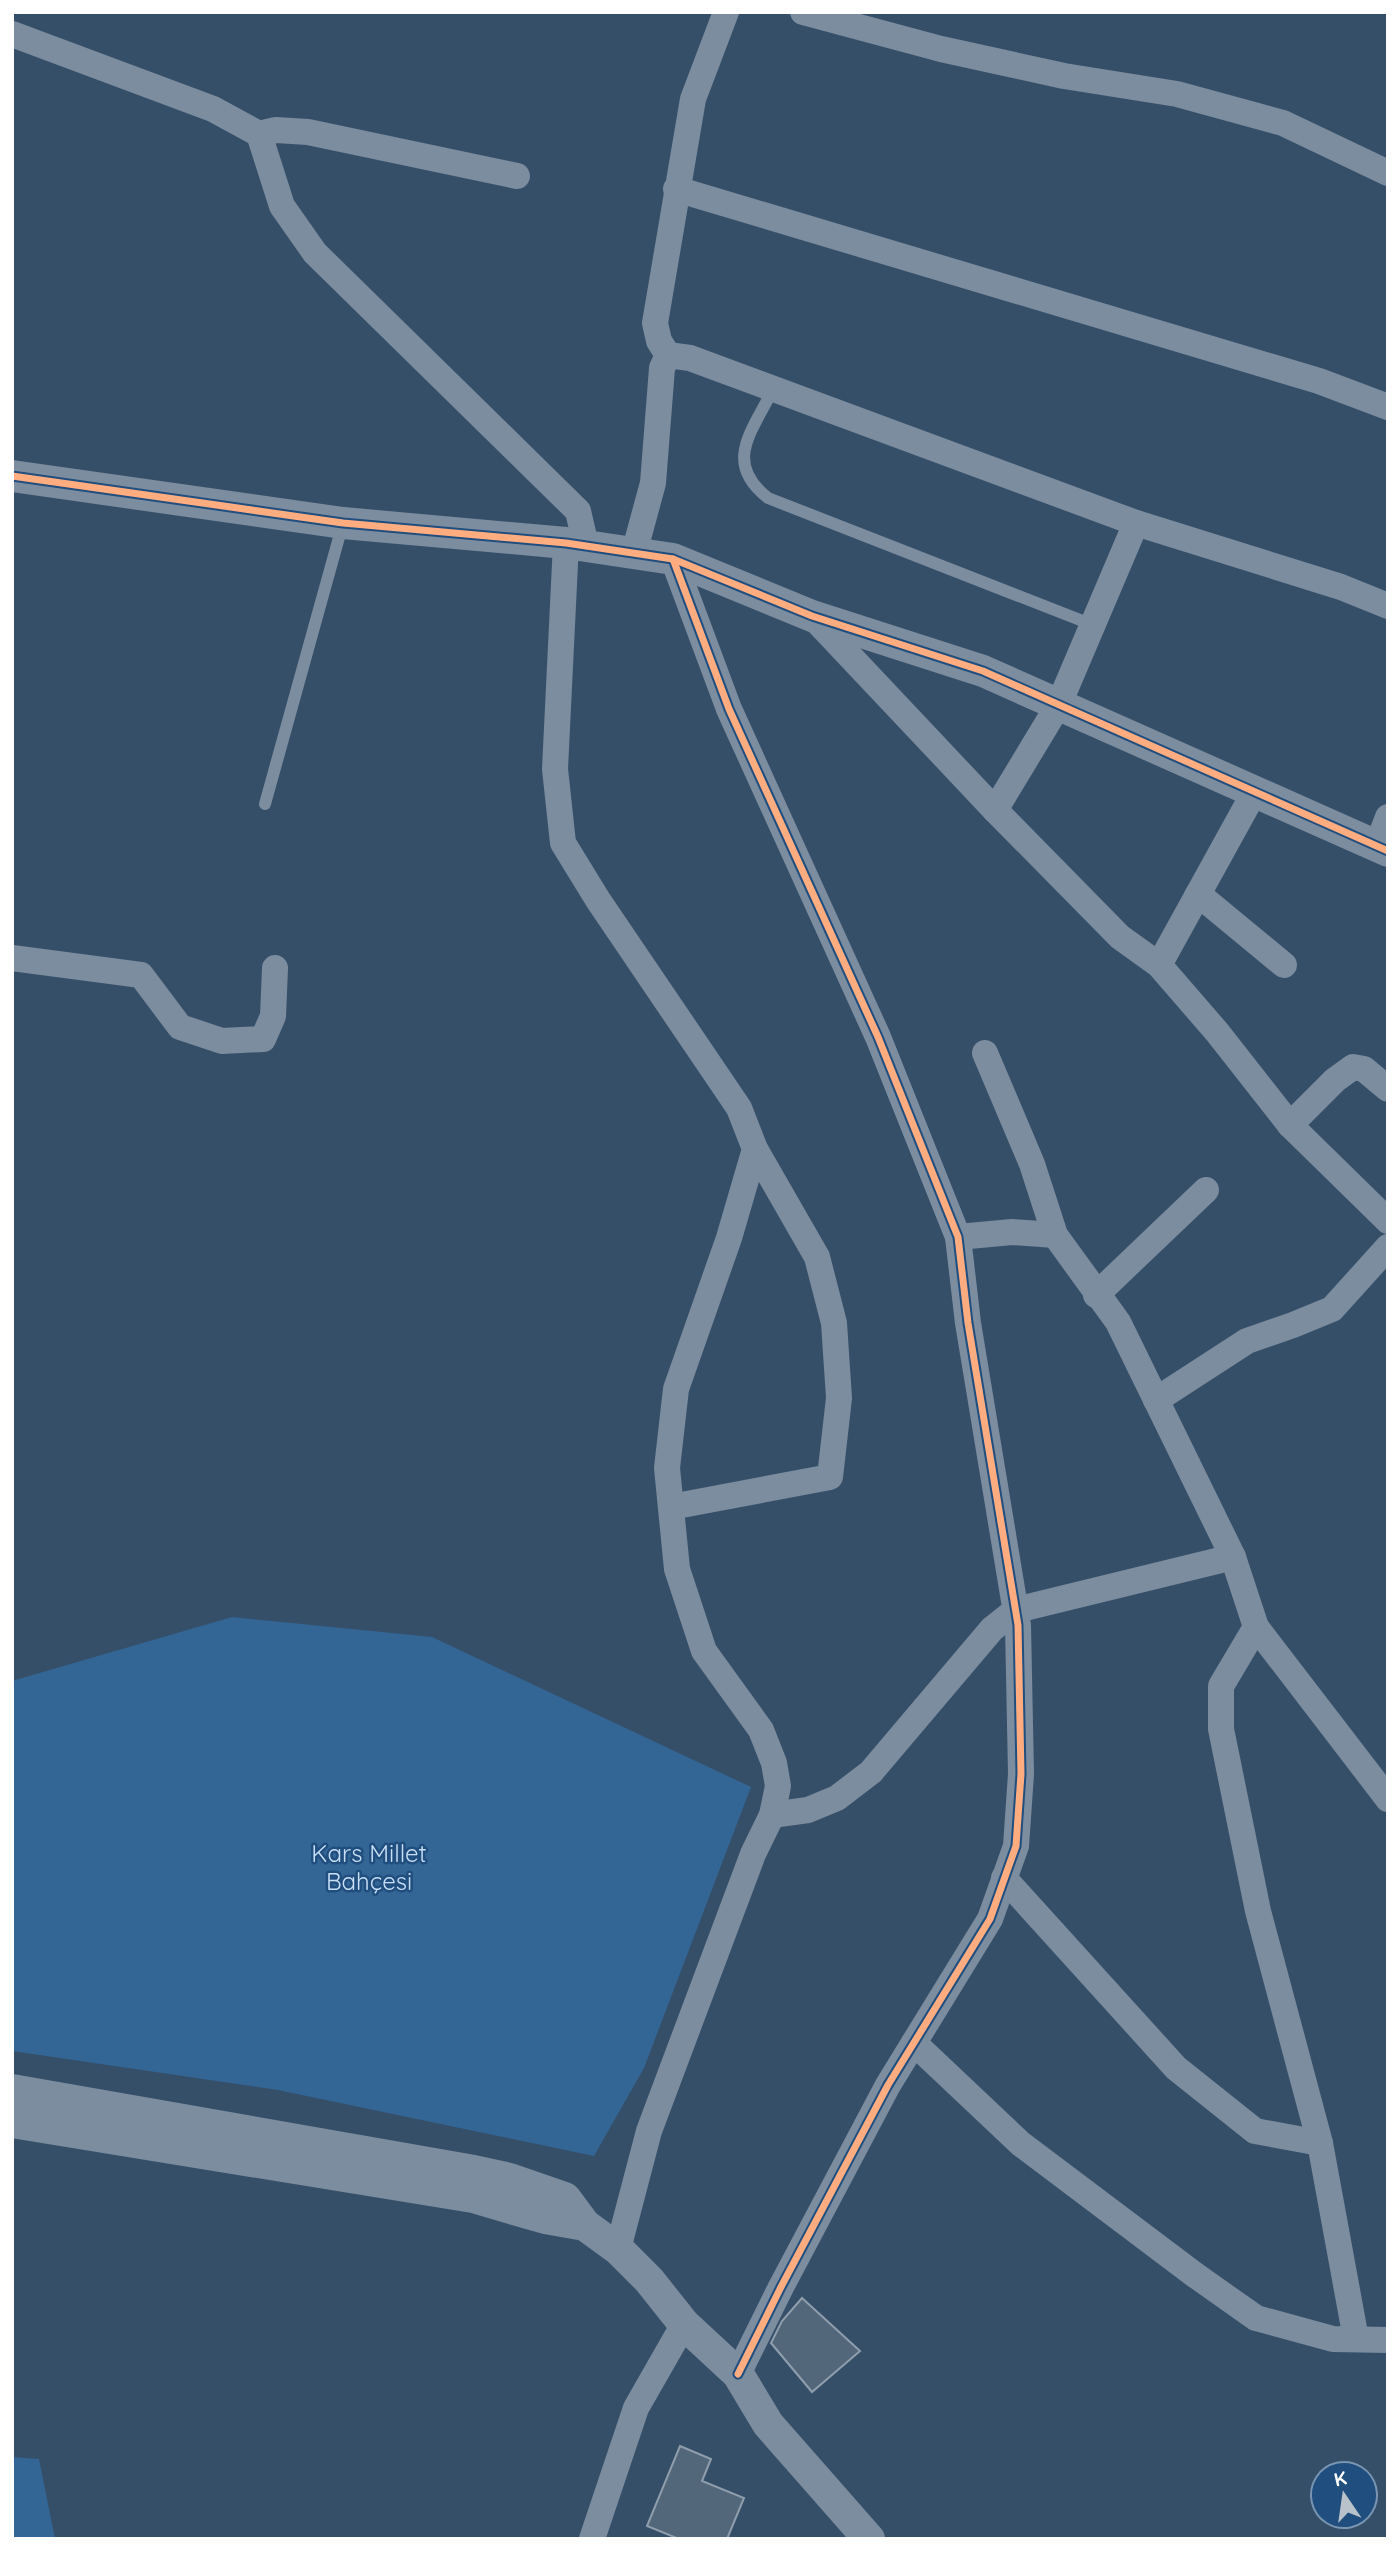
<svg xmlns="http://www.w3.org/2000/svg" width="1400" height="2551" font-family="Quicksand,sans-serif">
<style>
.green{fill:#336595}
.building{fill:#53677b;stroke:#8f9ead;stroke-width:2}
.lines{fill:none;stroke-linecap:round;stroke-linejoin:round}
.service{stroke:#7b8d9f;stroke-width:12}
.minor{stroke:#7b8d9f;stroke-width:26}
.tertiary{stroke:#7b8d9f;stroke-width:32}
.cycleway-casing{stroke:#204e7e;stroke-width:11}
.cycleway{stroke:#ffac80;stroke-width:7}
.labels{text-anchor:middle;stroke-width:5;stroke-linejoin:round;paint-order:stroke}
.park-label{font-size:24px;fill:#c8dff5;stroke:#204e7e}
</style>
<rect width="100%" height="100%" fill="#364f68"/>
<!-- green -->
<g class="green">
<path d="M 232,1617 L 432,1637 L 751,1787 L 644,2068 L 594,2156 L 278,2090 L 12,2051 L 12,1681 Z"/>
<path d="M 12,2457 L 39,2459 L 55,2539 L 12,2539 Z"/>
</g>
<!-- building -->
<g class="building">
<path d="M 802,2298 L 860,2351 L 812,2392 L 771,2343 L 782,2321 Z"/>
<path d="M 680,2446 L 711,2459 L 702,2481 L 744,2498 L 727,2539 L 679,2539 L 647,2526 Z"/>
</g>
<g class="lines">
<!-- service -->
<g class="service">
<path d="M 773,389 C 753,431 722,462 768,498 L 1093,625"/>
<path d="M 265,804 L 343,523"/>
</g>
<!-- minor -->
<g class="minor">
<path d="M 726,12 L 693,99 L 655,323 L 659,341 L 668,355 L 690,358 L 1136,523 L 1341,587 L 1388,606"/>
<path d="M 803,12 L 941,49 L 1064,76 L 1177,94 L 1283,123 L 1388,173"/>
<path d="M 12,34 L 213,109 L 259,134 L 276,130 L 308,132 L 517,176"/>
<path d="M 259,134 L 282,206 L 315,253 L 578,511 L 586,546"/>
<path d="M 676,189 L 1319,381 L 1388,407"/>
<path d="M 566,543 L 555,769 L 563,843 L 598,900 L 739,1108 L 755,1149 L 729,1238 L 676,1389 L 667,1468 L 677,1569 L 704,1651 L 761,1730 L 774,1763 L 778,1786 L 772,1815 L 753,1854 L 649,2131 L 618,2249"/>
<path d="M 634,553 L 653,483 L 662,368 L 668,355"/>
<path d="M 673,559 L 729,709 L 878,1037 L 958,1237 L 968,1323 L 1018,1625 L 1021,1774 L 1016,1846 L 990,1919 L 888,2085 L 781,2287 L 738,2374"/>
<path d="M 812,616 L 995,810 L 1120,937 L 1159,965 L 1217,1032 L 1290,1125 L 1388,1221"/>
<path d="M 995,810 L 1059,704 L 1136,523"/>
<path d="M 1377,846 L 1388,817"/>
<path d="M 1198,894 L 1284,965"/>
<path d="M 12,958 L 141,975 L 180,1027 L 222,1041 L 263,1039 L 273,1016 L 275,968"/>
<path d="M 1159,965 L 1255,791"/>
<path d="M 985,1053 L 1032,1164 L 1055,1235 L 1118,1322 L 1233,1557 L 1256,1627 L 1388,1799"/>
<path d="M 1290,1125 L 1335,1080 L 1353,1067 L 1364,1069 L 1388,1089"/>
<path d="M 958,1237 L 1012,1232 L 1055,1235"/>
<path d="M 1096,1295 L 1206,1190"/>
<path d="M 1156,1400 L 1247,1341 L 1293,1325 L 1332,1309 L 1388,1247"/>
<path d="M 671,1507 L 830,1477 L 839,1398 L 834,1323 L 817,1257 L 755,1149"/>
<path d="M 1256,1627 L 1221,1686 L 1221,1729 L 1258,1911 L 1320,2143 L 1356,2339"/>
<path d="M 772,1815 L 808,1810 L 837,1798 L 871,1772 L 992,1629 L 1016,1610 L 1233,1557"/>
<path d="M 1004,1878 L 1176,2068 L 1255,2131 L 1320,2143"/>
<path d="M 914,2043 L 1021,2144 L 1195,2275 L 1256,2318 L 1333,2339 L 1388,2340"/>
<path d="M 592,2539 L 636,2408 L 684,2324"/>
</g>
<!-- tertiary -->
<g class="tertiary">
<path d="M 12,476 L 343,523 L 566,543 L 673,559 L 812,616 L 983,671 L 1388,851"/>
<path d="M 12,2090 L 474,2171 L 510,2179 L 565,2198 L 585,2225 L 618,2249 L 649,2280 L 684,2324 L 738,2374 L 768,2424 L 869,2539"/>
<path d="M 12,2122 L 473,2197 L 545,2218 L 585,2225"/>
</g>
<defs>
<g id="cycleway">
<path d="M 12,476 L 343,523 L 566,543 L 673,559 L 812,616 L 983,671 L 1388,851"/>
<path d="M 673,559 L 729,709 L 878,1037 L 958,1237 L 968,1323 L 1018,1625 L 1021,1774 L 1016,1846 L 990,1919 L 888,2085 L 781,2287 L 738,2374"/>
</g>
</defs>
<!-- cycleway casing -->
<use href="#cycleway" class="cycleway-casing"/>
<!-- cycleway -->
<use href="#cycleway" class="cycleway"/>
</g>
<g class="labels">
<!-- park labels -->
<g class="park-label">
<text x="369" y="1862">Kars Millet<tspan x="369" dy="28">Bahçesi</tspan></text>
</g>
</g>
<!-- border -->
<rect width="1400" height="2551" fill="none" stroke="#ffffff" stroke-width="28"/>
<!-- north arrow -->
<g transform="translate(1344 2495) rotate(347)"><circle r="33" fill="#204e7e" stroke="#7995b2" stroke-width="2"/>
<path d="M0-5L12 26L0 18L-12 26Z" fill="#b9c1ca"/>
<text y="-10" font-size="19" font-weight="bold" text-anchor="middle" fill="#ffffff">K</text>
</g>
</svg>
